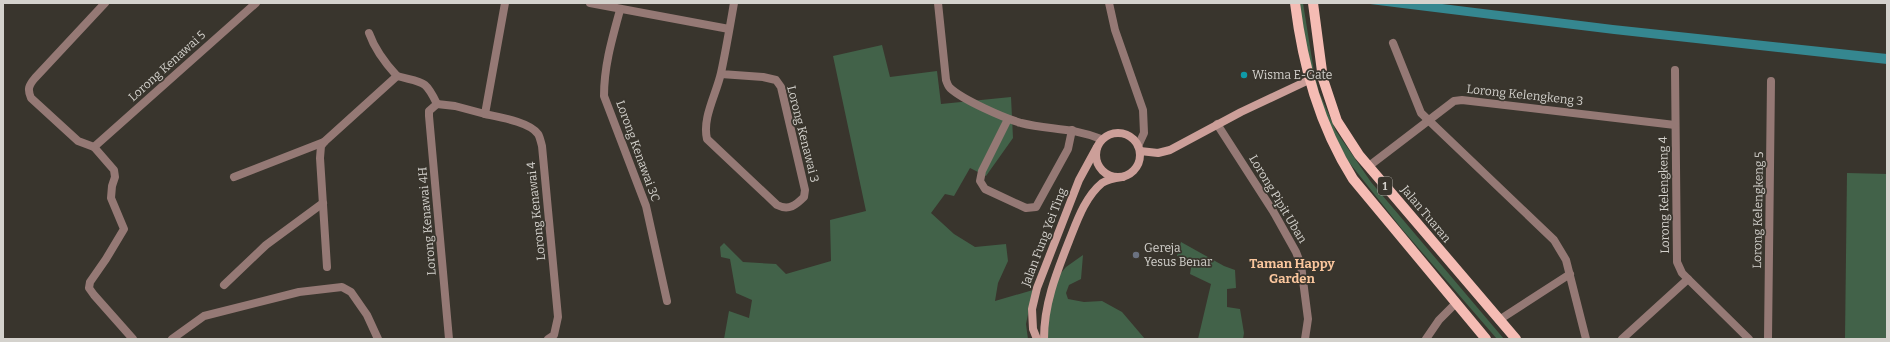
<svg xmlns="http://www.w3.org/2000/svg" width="1890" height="342" font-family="Bitter,serif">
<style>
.green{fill:#426249}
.water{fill:#358790}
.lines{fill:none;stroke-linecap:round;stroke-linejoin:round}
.street{stroke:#957975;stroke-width:8}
.secondary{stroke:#cc9f99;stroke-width:8}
.primary{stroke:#f5bcb4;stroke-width:10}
.culture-dot{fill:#0f9aa8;stroke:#39352d;stroke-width:1.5}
.worship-dot{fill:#6b7280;stroke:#39352d;stroke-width:1.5}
.labels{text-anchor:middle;stroke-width:3.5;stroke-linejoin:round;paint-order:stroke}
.shield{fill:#39352d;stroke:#a6a39d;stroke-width:1}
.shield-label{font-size:11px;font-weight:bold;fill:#d4d2cd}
.street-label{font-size:12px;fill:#d4d2cd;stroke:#39352d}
.poi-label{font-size:12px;fill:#d4d2cd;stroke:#39352d;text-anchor:start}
.neighbourhood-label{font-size:13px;font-weight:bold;fill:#fac69d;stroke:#39352d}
</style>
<rect width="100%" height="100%" fill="#39352d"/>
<!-- green -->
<g class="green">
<path d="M 1299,3 L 1303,3 L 1314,72 L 1319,92 L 1336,131 L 1371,182 L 1504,339 L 1497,339 L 1402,229 L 1348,161 L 1332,134 L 1315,94 Z"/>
<path d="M 882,45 L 890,77 L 937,71 L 941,104 L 1011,97 L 1013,138 L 986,176 L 970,168 L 954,196 L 945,194 L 931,213 L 954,234 L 975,247 L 1006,244 L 1008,261 L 998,283 L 995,301 L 1033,290 L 1026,324 L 1028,339 L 724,339 L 729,311 L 749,318 L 752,300 L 736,293 L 730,259 L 721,257 L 720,247 L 724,243 L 743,262 L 776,264 L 786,274 L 831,261 L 830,220 L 866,211 L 833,56 Z"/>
<path d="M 1847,173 L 1887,174 L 1887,339 L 1845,339 Z"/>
<path d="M 1181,242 L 1224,266 L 1235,270 L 1236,288 L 1227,289 L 1227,307 L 1240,309 L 1244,333 L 1243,339 L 1198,339 L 1211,284 L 1190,274 L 1192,262 L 1177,256 Z"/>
<path d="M 1083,255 L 1081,279 L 1069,285 L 1066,293 L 1068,299 L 1084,302 L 1102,301 L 1122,312 L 1145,339 L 1044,339 L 1056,279 L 1066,267 Z"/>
</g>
<!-- water -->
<path class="water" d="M 1362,3 L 1434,3 L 1613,25 L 1887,54 L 1887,64 L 1614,34 Z"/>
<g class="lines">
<!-- street -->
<g class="street">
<path d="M 105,3 L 35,78 C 29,85 27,89 31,98 L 78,141 L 94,147 L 114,170 L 115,177 L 112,186 L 111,198 L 124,229 L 106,259 L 90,282 L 89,288 L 94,295 L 133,339"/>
<path d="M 505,3 L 485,114 C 499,117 530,122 538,134 C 540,137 541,143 542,146 L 558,317 L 554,335 L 548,339"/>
<path d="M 590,3 L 729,29"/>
<path d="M 938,3 L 946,80 C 947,83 948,86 950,88 C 963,100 1004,118 1021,123 C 1049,130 1072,127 1101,139"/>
<path d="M 1109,3 L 1115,30 L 1143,110 L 1144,133 L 1138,146"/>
<path d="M 620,10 C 612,39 604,66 604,96 L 646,206 L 667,301"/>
<path d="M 369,33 C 375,50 385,63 397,76"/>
<path d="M 1393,43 L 1421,113 L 1554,240 L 1566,260 L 1586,339"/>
<path d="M 1675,70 L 1677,262 L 1682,273 L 1688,279 L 1749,339"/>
<path d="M 721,74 L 763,77 L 776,80 L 781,87 L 805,190 L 804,197 C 796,205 789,211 777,205 L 707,139 C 702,118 716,95 721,73 C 726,50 730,26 734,3"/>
<path d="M 437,104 L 429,111 L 429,116 L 449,339"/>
<path d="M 437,104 L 455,106 L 485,114"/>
<path d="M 1008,119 L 982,171 L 980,181 L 985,189 L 1026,208 L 1036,207 L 1068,149 L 1072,130"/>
<path d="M 1217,124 L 1273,211 L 1296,252 L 1301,265 L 1308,319 L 1305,339"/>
<path d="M 94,147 L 256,3"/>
<path d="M 1369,166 L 1454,101 L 1462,100 L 1675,125"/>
<path d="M 234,177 L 324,142"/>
<path d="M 327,267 L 320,158 L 321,146 L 324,142 L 397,76 C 423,83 425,79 437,104"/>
<path d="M 224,285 L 266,245 L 323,203"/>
<path d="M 1499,320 L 1570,274"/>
<path d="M 172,339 L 204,316 L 299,292 L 342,287 L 351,292 L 367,315 L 378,339"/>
<path d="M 1426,339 L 1439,320 L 1456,303"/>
<path d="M 1622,339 L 1688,279"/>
<path d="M 1768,339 L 1771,81"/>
</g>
<!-- secondary -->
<g class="secondary">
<circle cx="1118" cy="155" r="22"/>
<path d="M 1140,151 L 1158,153 L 1170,150 L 1241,112 L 1309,80"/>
<path d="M 1037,339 L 1033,329 L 1032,309 L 1037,288 L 1079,180 L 1097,147"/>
<path d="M 1044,339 C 1044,304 1056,274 1069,241 C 1077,221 1085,197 1102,183 C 1108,179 1116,178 1123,177"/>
</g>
<!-- primary -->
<g class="primary">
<path d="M 1295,3 C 1303,66 1319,125 1353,179 L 1486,339"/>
<path d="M 1313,3 L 1323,79 L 1337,121 L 1359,155 L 1516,339"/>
</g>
</g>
<!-- markers -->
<circle class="culture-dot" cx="1244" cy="75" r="4"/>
<circle class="worship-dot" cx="1136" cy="255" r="4"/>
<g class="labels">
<!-- shield labels -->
<rect class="shield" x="1378" y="177" width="14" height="18" rx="3"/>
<g class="shield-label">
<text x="1385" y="190">1</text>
</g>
<!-- street labels -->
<g class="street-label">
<text transform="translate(167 66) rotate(-42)" y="4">Lorong Kenawai 5</text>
<text transform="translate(1525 95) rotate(6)" y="4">Lorong Kelengkeng 3</text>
<text transform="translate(803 134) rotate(76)" y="4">Lorong Kenawai 3</text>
<text transform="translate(638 151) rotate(70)" y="4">Lorong Kenawai 3C</text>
<text transform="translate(1664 195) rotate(-91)" y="4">Lorong Kelengkeng 4</text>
<text transform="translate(1278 199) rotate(59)" y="4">Lorong Pipit Uban</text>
<text transform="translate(1758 210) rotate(-89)" y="4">Lorong Kelengkeng 5</text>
<text transform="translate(536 211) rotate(-96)" y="4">Lorong Kenawai 4</text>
<text transform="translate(1426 214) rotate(50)" y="4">Jalan Tuaran</text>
<text transform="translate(427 221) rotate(-95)" y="4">Lorong Kenawai 4H</text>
<text transform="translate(1044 237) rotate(-69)" y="4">Jalan Fung Yei Ting</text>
</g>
<!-- poi labels -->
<g class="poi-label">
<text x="1252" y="79">Wisma E-Gate</text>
<text x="1144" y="252">Gereja<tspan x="1144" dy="14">Yesus Benar</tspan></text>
</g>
<!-- neighbourhood labels -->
<g class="neighbourhood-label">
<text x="1292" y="268">Taman Happy<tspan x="1292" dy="15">Garden</tspan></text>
</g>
</g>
<!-- border -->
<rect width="1890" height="342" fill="none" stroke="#d4d2cd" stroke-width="8"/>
</svg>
